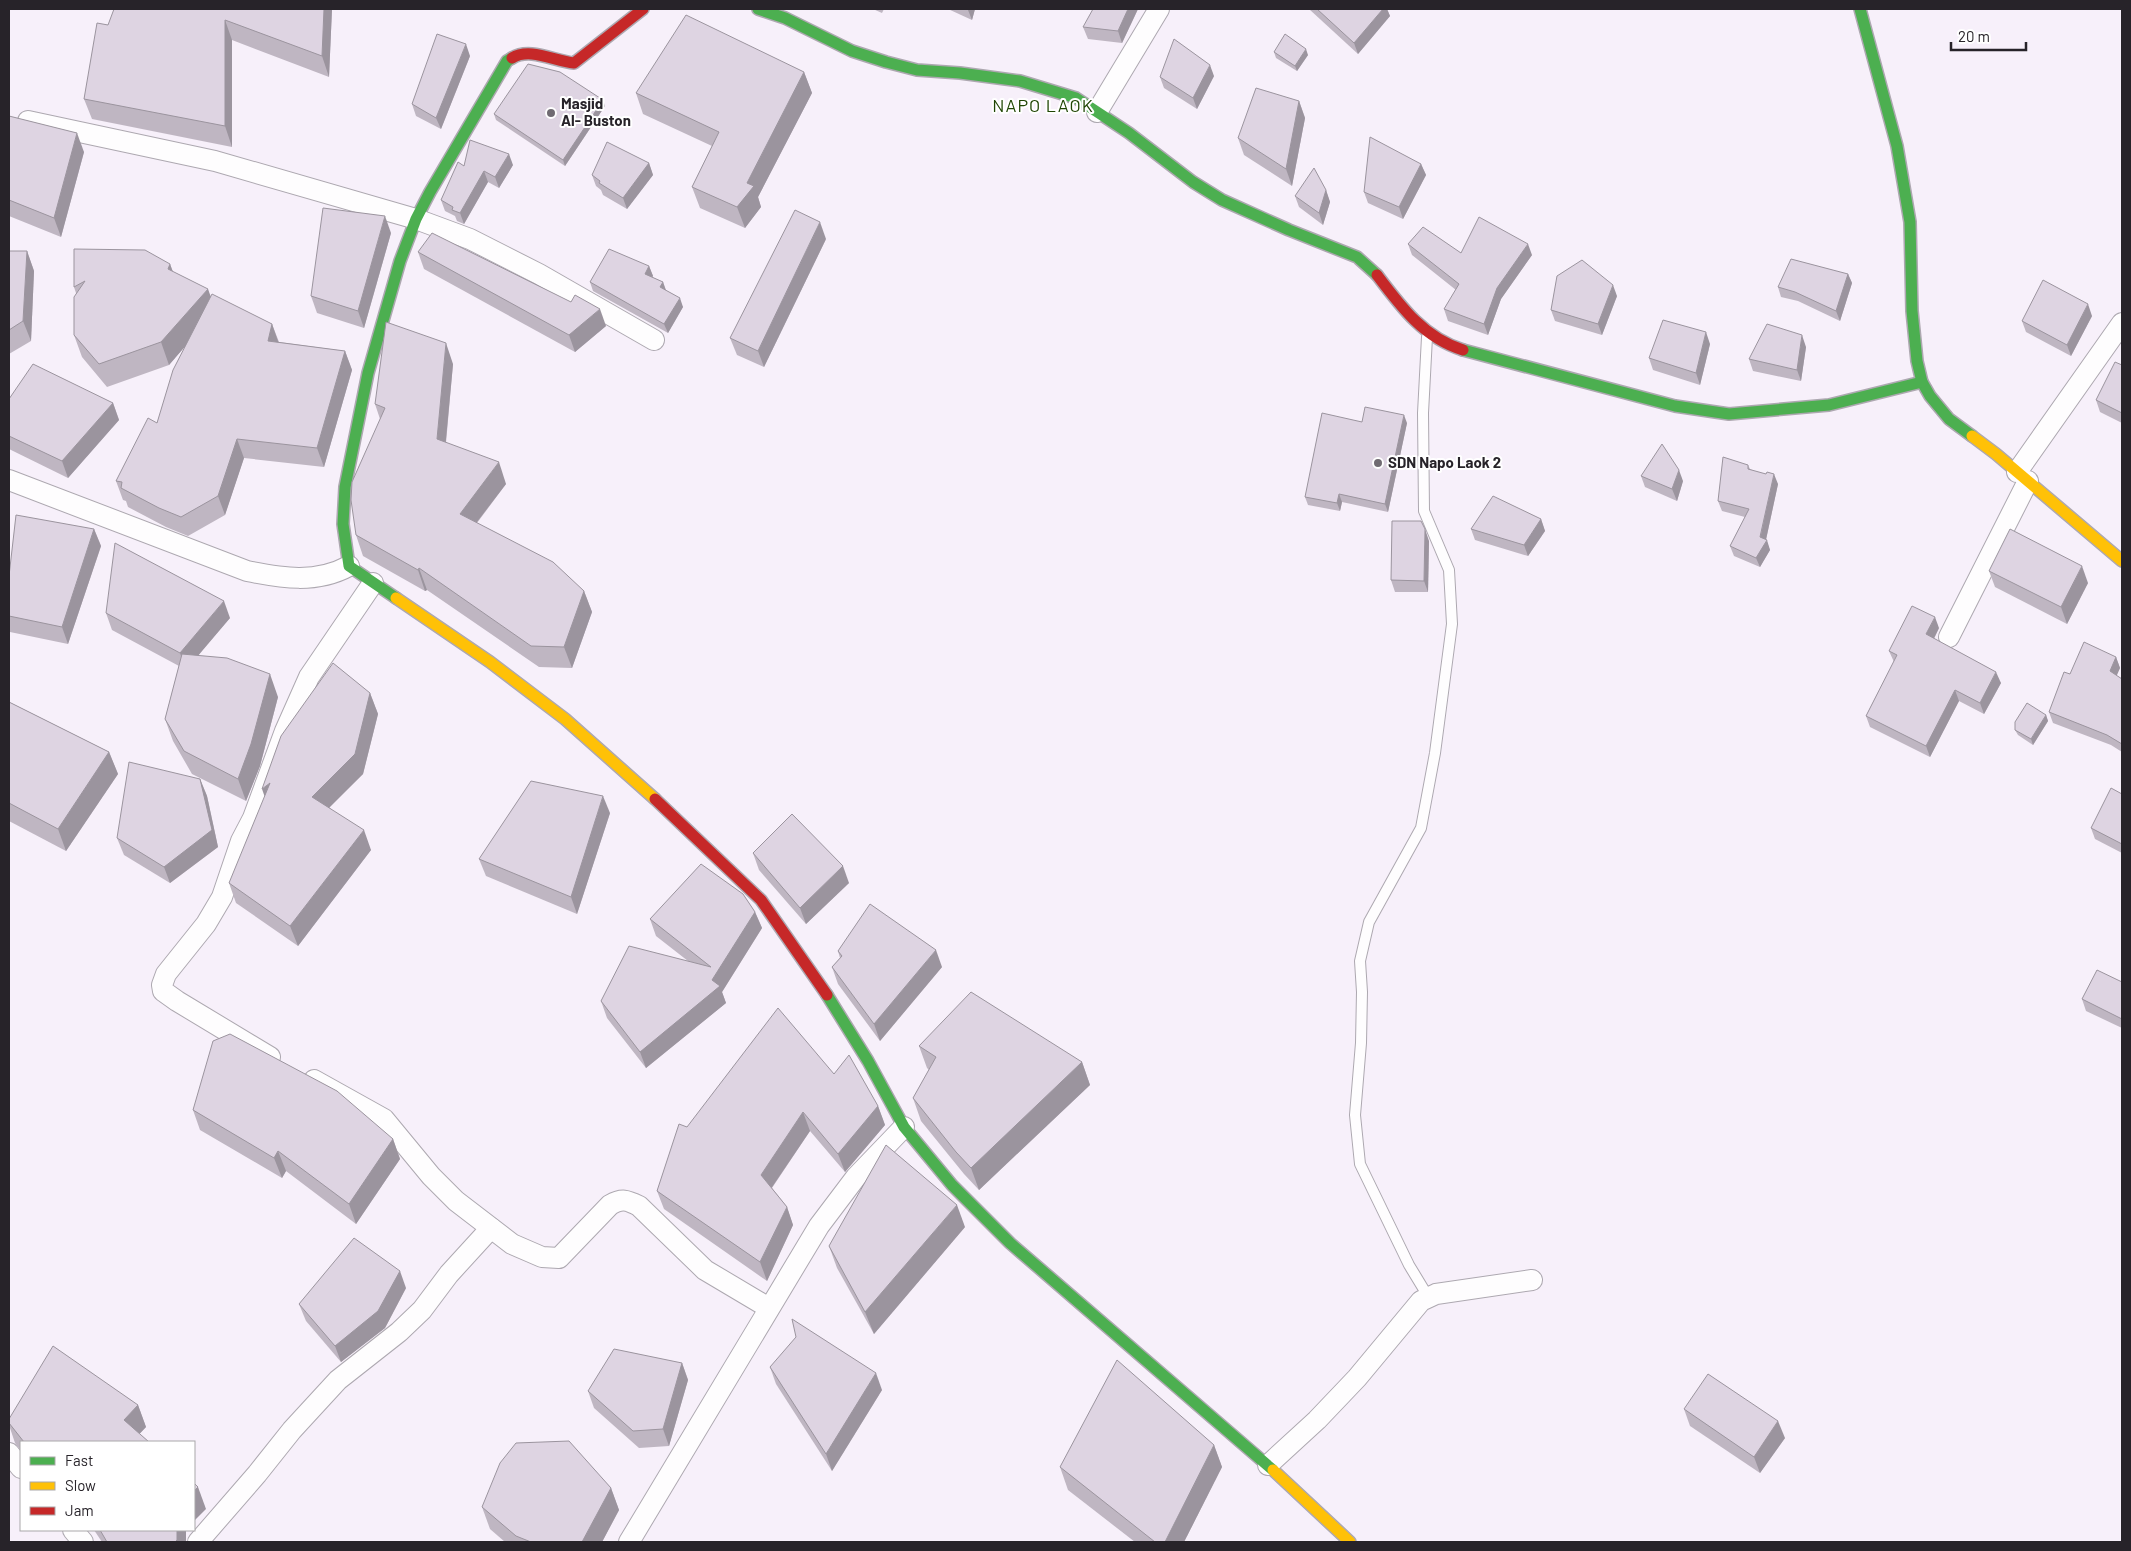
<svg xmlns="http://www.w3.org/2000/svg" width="2131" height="1551" font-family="Barlow,sans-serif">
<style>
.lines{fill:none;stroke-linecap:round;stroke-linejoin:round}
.lane-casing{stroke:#ada8b0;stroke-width:12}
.street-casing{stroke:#ada8b0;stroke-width:22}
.fast-casing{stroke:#ada8b0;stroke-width:14}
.slow-casing{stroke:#ada8b0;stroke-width:14}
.jam-casing{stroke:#ada8b0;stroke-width:14}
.lane{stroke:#fefdfe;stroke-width:10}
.street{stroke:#fefdfe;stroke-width:20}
.fast{stroke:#4caf50;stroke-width:11}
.slow{stroke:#ffc107;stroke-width:11}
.jam{stroke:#c62828;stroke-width:11}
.wall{fill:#bfb6c2}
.shaded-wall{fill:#9b949e}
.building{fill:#ded4e2;stroke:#9b949e}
.poi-dot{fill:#706b72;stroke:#fff;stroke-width:2}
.labels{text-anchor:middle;stroke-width:4;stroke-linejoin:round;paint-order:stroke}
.poi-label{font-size:15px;font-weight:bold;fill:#272329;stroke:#fff;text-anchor:start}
.quarter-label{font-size:18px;letter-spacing:1px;fill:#1f4503;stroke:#fff}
</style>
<rect width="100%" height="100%" fill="#f7f0fa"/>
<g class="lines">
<defs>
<path id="lane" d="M 1427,337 L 1423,413 L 1424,511 L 1449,570 L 1452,624 L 1435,753 L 1421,828 L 1369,922 L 1360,961 L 1362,992 L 1361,1043 L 1355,1115 L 1360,1164 L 1409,1265 L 1429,1298"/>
<g id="street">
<path d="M 1097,112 L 1159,9"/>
<path d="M 28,121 L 215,161 L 416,219 L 470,239 L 539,274 L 654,340"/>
<path d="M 2017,472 L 2122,323"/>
<path d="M 9,480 L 247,571 C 282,578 316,584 349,566"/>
<path d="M 1949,637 L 2028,481"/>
<path d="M 270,1057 L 177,1001 L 163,991 L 162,985 L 166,974 L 206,924 L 222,897 L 241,841 L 253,818 L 285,731 L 309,677 L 373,583"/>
<path d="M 314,1080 L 384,1119 L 431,1176 L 456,1201 L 512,1244 L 542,1257 L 559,1258 L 610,1205 C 622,1198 627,1200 639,1206 L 705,1270 L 769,1308"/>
<path d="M 9,1453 L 21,1468"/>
<path d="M 1268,1465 L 1317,1420 L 1357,1378 L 1421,1301 L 1436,1294 L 1532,1280"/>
<path d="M 73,1530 L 83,1542"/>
<path d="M 198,1542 L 257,1474 L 292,1430 L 338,1380 L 399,1332 L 422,1310 L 449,1274 L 491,1228"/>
<path d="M 629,1542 L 819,1226 L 856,1177 L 904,1127"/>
</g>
<g id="fast">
<path d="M 758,9 L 785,18 L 852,51 L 886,62 L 917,70 L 960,73 L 1020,81 L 1076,98 L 1129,133 L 1193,182 L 1222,200 L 1289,230 L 1357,257 L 1377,275"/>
<path d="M 1860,9 L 1897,146 L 1910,222 L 1912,311 L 1917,361 L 1922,382 L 1930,396 L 1949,419 L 1972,436"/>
<path d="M 1463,350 L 1675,406 L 1729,414 L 1829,405 L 1922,382"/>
<path d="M 396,598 L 349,566 L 343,524 L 345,487 L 368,373 L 400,261 L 416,219 L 430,192 L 507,61 L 512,58"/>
<path d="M 827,995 L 868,1061 L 904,1127 L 952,1185 L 1010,1243 L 1273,1470"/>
</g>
<g id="slow">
<path d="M 1972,436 L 1996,454 L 2122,561"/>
<path d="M 396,598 L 490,662 L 565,719 L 655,799"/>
<path d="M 1273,1470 L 1350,1542"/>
</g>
<g id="jam">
<path d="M 512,58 C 530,47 554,61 574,63 L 643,9"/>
<path d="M 1377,275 C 1401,307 1424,338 1463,350"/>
<path d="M 655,799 L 761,900 L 827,995"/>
</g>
</defs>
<!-- lane casing -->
<use href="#lane" class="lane-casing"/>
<!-- street casing -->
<use href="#street" class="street-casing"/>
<!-- fast casing -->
<use href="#fast" class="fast-casing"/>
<!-- slow casing -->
<use href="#slow" class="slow-casing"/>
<!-- jam casing -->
<use href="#jam" class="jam-casing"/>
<!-- lane -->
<use href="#lane" class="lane"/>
<!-- street -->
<use href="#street" class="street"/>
<!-- fast -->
<use href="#fast" class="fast"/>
<!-- slow -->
<use href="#slow" class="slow"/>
<!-- jam -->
<use href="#jam" class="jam"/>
</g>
<!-- wall -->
<g class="wall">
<path d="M 332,9 L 329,77 L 232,40 L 232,147 L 92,119 L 84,99 L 108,25 Z"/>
<path d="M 873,9 L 884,9 L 882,13 Z"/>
<path d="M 948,9 L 975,9 L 972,20 Z"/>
<path d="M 1138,9 L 1122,43 L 1088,39 L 1083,27 Z"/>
<path d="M 1309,9 L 1387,9 L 1390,16 L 1358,54 Z"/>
<path d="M 1274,52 L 1308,55 L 1297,71 L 1276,58 Z"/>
<path d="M 470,56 L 441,129 L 416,116 L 412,104 Z"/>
<path d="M 804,72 L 812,93 L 758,197 L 761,207 L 745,228 L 700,208 L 692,187 L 712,146 L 643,114 L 636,93 Z"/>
<path d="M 1214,76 L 1197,109 L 1164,88 L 1160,77 Z"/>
<path d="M 1299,101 L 1305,118 L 1292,186 L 1244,155 L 1238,138 Z"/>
<path d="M 605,106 L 565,166 L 496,120 L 494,114 Z"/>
<path d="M 9,116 L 84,152 L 61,237 L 9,216 Z"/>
<path d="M 649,163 L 653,175 L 627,209 L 603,195 L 601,190 L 596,186 L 592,175 Z"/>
<path d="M 1421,164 L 1426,175 L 1403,219 L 1368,203 L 1364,192 Z"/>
<path d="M 513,165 L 499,188 L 488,182 L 464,224 L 457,221 L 455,216 L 445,211 L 441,200 L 464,166 Z"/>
<path d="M 1326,190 L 1330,202 L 1323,225 L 1299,207 L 1295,196 Z"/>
<path d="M 391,233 L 364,328 L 317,313 L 311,296 Z"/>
<path d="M 826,239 L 764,367 L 737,355 L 730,338 Z"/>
<path d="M 1408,244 L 1461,253 L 1532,255 L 1501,299 L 1488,335 L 1448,321 L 1444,309 L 1456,290 L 1412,255 Z"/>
<path d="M 74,249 L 170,264 L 173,272 L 210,296 L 272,324 L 279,342 L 345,351 L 352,370 L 324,467 L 244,458 L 225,515 L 188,536 L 166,527 L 128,507 L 126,501 L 123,500 L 116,481 L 157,423 L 185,346 L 169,365 L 107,387 L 82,357 L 74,335 L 76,293 L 74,287 Z"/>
<path d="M 9,251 L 27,251 L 34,271 L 31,341 L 9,354 Z"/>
<path d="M 418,252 L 606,326 L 575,352 L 424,269 Z"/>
<path d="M 649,266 L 653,276 L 652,277 L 663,282 L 666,290 L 683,307 L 668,333 L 593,291 L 590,282 Z"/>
<path d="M 1848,274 L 1852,283 L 1840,321 L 1798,301 L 1781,297 L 1778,287 Z"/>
<path d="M 1617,296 L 1602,335 L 1555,321 L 1551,310 Z"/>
<path d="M 2092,316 L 2071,356 L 2026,332 L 2022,321 Z"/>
<path d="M 1710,344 L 1700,385 L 1653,370 L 1649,358 Z"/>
<path d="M 1806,347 L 1801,381 L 1753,371 L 1749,359 Z"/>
<path d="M 453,364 L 446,443 L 506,484 L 477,523 L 584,591 L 592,612 L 572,668 L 539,667 L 427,590 L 425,591 L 363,556 L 356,535 L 380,419 L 375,404 Z"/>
<path d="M 2122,365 L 2122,423 L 2100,412 L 2096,400 Z"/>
<path d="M 9,399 L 113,403 L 119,420 L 68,478 L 9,449 Z"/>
<path d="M 1362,422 L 1407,423 L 1388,512 L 1342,502 L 1340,511 L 1308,505 L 1305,497 Z"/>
<path d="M 1748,465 L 1750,469 L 1778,484 L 1766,540 L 1770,550 L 1760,567 L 1734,556 L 1730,546 L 1745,517 L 1722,511 L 1718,501 Z"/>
<path d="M 1641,476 L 1683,481 L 1677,501 L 1645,487 Z"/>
<path d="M 1541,519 L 1545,531 L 1528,556 L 1475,540 L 1471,529 Z"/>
<path d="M 94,529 L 101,546 L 68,644 L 10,632 L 9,629 L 9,576 Z"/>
<path d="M 1429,541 L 1428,592 L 1395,592 L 1391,580 Z"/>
<path d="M 1989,571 L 2088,583 L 2067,624 L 1995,587 Z"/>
<path d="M 106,613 L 230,618 L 198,655 L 278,697 L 260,766 L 246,801 L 192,774 L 173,741 L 165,719 L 179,666 L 112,630 Z"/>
<path d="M 1939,628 L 1934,639 L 2001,683 L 1984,714 L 1959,701 L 1930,757 L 1870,727 L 1866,716 L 1894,662 L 1889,651 Z"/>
<path d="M 2116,657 L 2120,668 L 2116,675 L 2122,679 L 2122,752 L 2111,745 L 2053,723 L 2049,712 L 2070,674 Z"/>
<path d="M 370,693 L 378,714 L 363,774 L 329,807 L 371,850 L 298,946 L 236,903 L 229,883 Z"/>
<path d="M 9,702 L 109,752 L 118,774 L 66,851 L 9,821 Z"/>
<path d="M 2046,715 L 2048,721 L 2033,745 L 2018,735 L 2015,730 Z"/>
<path d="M 200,779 L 207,796 L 218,847 L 170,883 L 124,855 L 117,838 Z"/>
<path d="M 2122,794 L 2122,853 L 2095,839 L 2091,828 Z"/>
<path d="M 610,813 L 577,914 L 486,876 L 479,859 Z"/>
<path d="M 753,853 L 849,883 L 806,924 L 759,870 Z"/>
<path d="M 755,912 L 762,928 L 722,992 L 726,1003 L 646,1068 L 607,1018 L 601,1001 L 688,961 L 656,936 L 650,919 Z"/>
<path d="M 838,951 L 942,967 L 880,1041 L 838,984 L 832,967 L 840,958 Z"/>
<path d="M 2122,982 L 2122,1028 L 2086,1011 L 2082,999 Z"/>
<path d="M 919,1046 L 1082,1062 L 1090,1085 L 979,1190 L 964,1174 L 921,1121 L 913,1098 L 929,1070 L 927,1068 Z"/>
<path d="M 834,1074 L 878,1106 L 885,1125 L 845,1172 L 810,1131 L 772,1188 L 787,1207 L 793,1225 L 767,1281 L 664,1209 L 657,1191 L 687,1127 Z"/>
<path d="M 193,1110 L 393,1139 L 400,1159 L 356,1224 L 286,1171 L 282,1178 L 200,1130 Z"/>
<path d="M 965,1227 L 874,1334 L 837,1268 L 829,1246 Z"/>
<path d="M 406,1288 L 385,1328 L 341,1362 L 306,1321 L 299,1304 Z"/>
<path d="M 682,1363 L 688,1380 L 669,1446 L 639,1448 L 594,1408 L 588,1391 Z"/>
<path d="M 770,1367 L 882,1390 L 832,1471 L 776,1384 Z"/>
<path d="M 138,1405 L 146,1427 L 139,1434 L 149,1442 L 21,1442 L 21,1451 L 15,1443 L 9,1425 L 9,1419 Z"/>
<path d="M 1684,1409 L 1785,1438 L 1760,1473 L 1690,1426 Z"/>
<path d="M 1214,1445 L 1222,1467 L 1184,1542 L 1135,1542 L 1068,1490 L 1060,1467 Z"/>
<path d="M 611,1488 L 619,1510 L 602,1542 L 505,1542 L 490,1529 L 482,1507 Z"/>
<path d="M 94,1530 L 186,1530 L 186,1542 L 102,1542 Z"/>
</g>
<!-- shaded-wall -->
<g class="shaded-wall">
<path d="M 324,9 L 332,9 L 329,77 L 322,56 Z"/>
<path d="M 969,9 L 975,9 L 972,20 L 968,10 Z"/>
<path d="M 1128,9 L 1138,9 L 1122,43 L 1118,31 Z"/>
<path d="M 1383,9 L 1387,9 L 1390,16 L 1358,54 L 1354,43 Z"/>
<path d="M 225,20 L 232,40 L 232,147 L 225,126 Z"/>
<path d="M 466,44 L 470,56 L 441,129 L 436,118 Z"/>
<path d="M 1306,49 L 1308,55 L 1297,71 L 1295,66 Z"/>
<path d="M 1210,65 L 1214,76 L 1197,109 L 1193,98 Z"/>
<path d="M 804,72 L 812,93 L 758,197 L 761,207 L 745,228 L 737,207 L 747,183 Z"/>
<path d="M 603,100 L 605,106 L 565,166 L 563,160 Z"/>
<path d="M 1299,101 L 1305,118 L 1292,186 L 1286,169 Z"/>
<path d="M 77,133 L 84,152 L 61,237 L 54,218 Z"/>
<path d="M 509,154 L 513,165 L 499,188 L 495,177 Z"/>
<path d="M 649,163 L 653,175 L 627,209 L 623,198 Z"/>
<path d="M 1421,164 L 1426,175 L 1403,219 L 1399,207 Z"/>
<path d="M 484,171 L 488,182 L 464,224 L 460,213 Z"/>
<path d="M 1326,190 L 1330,202 L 1323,225 L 1319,213 Z"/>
<path d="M 385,216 L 391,233 L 364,328 L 358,311 Z"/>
<path d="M 820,222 L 826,239 L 764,367 L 758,351 Z"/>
<path d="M 1528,244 L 1532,255 L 1501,299 L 1488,335 L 1484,324 L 1497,288 Z"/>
<path d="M 27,251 L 34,271 L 31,341 L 23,321 Z"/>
<path d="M 170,264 L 178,286 L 168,269 Z"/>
<path d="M 649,266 L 653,276 L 648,283 L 645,274 Z"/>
<path d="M 1848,274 L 1852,283 L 1840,321 L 1836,311 Z"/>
<path d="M 663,282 L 666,291 L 660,287 Z"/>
<path d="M 1613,285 L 1617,296 L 1602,335 L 1598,324 Z"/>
<path d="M 208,289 L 216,311 L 169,365 L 161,342 Z"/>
<path d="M 680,298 L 683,307 L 668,333 L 664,324 Z"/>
<path d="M 2088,304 L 2092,316 L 2071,356 L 2067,345 Z"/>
<path d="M 600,309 L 606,326 L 575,352 L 569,335 Z"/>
<path d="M 272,324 L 279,344 L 268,341 Z"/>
<path d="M 1706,332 L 1710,344 L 1700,385 L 1696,373 Z"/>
<path d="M 1802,335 L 1806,347 L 1801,381 L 1797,370 Z"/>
<path d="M 446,343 L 453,364 L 444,460 L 437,439 Z"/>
<path d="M 345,351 L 352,370 L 324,467 L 317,448 Z"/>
<path d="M 113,403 L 119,420 L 68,478 L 62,461 Z"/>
<path d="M 1404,415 L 1407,423 L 1388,512 L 1385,504 Z"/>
<path d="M 237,439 L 244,458 L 225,515 L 218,496 Z"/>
<path d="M 499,462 L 506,484 L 467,535 L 460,514 Z"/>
<path d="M 1679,470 L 1683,481 L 1677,501 L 1672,489 Z"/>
<path d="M 1774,474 L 1778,484 L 1765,544 L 1767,540 L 1770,550 L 1760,567 L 1756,558 Z"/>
<path d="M 1339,494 L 1342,502 L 1340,511 L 1337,503 Z"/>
<path d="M 1541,519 L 1545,531 L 1528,556 L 1524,545 Z"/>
<path d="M 94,529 L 101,546 L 68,644 L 62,627 Z"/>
<path d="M 1425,529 L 1429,541 L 1428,592 L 1424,581 Z"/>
<path d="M 2082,566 L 2088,583 L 2067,624 L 2061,607 Z"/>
<path d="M 419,568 L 427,590 L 425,591 L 418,570 Z"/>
<path d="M 584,591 L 592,612 L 572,668 L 564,647 Z"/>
<path d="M 224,601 L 230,618 L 186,670 L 180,653 Z"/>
<path d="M 1935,617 L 1939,628 L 1930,646 L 1926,634 Z"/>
<path d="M 2116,657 L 2120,668 L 2114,682 L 2110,671 Z"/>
<path d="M 1996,672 L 2001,683 L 1984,714 L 1980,703 Z"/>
<path d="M 270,674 L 278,697 L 260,766 L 246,801 L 238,779 Z"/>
<path d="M 1955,690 L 1959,701 L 1930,757 L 1926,746 Z"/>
<path d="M 370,693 L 378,714 L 363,774 L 320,817 L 312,797 Z"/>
<path d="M 2046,715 L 2048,721 L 2033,745 L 2031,739 Z"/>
<path d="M 109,752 L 118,774 L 66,851 L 58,829 Z"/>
<path d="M 200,779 L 207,796 L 218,847 L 170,883 L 164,867 Z"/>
<path d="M 270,783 L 269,809 L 262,789 Z"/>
<path d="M 603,796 L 610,813 L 577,914 L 571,897 Z"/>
<path d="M 364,830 L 371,850 L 298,946 L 290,926 Z"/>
<path d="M 843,866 L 849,883 L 806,924 L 800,908 Z"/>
<path d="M 755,912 L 762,928 L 722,992 L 726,1003 L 646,1068 L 640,1052 L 712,980 Z"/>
<path d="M 936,950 L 942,967 L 880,1041 L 874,1024 Z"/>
<path d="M 1082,1062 L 1090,1085 L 979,1190 L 971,1168 Z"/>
<path d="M 878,1106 L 885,1125 L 845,1172 L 838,1154 Z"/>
<path d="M 803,1112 L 810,1131 L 768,1193 L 761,1175 Z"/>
<path d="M 393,1139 L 400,1159 L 356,1224 L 349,1204 Z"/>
<path d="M 278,1151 L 286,1171 L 282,1178 L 274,1158 Z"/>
<path d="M 957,1205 L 965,1227 L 874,1334 L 865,1312 Z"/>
<path d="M 787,1207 L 793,1225 L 767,1281 L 760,1262 Z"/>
<path d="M 400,1271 L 406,1288 L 385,1328 L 341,1362 L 335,1346 Z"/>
<path d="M 682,1363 L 688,1380 L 669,1446 L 663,1429 Z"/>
<path d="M 876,1373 L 882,1390 L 832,1471 L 826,1454 Z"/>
<path d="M 138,1405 L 146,1427 L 132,1442 L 124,1420 Z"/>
<path d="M 1778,1421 L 1785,1438 L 1760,1473 L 1754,1457 Z"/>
<path d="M 1214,1445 L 1222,1467 L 1184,1542 L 1165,1542 Z"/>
<path d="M 198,1487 L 206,1509 L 194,1521 L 194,1491 Z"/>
<path d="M 611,1488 L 619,1510 L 602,1542 L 582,1542 Z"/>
<path d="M 177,1530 L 186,1530 L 186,1542 L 175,1542 Z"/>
</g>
<!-- building -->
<g class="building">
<path d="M 114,9 L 324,9 L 322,56 L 225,20 L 225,126 L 84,99 L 97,23 L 108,25 Z"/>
<path d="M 1093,9 L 1128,9 L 1118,31 L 1083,27 Z"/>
<path d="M 1317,9 L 1383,9 L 1354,43 Z"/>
<path d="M 686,15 L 804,72 L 747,183 L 754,186 L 737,207 L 692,187 L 719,132 L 636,93 Z"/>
<path d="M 437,34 L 466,44 L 436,118 L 412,104 Z"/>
<path d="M 1285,34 L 1306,49 L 1295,66 L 1274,52 Z"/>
<path d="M 1174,39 L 1210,65 L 1193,98 L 1160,77 Z"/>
<path d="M 528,64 L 560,72 L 603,100 L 563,160 L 494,114 Z"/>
<path d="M 1256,88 L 1299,101 L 1286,169 L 1238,138 Z"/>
<path d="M 9,116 L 77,133 L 54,218 L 9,200 Z"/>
<path d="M 1370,137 L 1421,164 L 1399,207 L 1364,192 Z"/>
<path d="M 470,140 L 509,154 L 495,177 L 484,171 L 460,213 L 452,210 L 453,207 L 441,200 L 458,162 L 464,166 Z"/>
<path d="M 607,142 L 649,163 L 623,198 L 599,183 L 600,181 L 592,175 Z"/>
<path d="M 1314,168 L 1326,190 L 1319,213 L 1295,196 Z"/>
<path d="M 323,208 L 385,216 L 358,311 L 311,296 Z"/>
<path d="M 795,210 L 820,222 L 758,351 L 730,338 Z"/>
<path d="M 1479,217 L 1528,244 L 1497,288 L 1484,324 L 1444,309 L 1459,284 L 1408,244 L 1423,227 L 1461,253 Z"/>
<path d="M 432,233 L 571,302 L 575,295 L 600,309 L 569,335 L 418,252 Z"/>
<path d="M 74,249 L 145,250 L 170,264 L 168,269 L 208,289 L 161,342 L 99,364 L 74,335 L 74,297 L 85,281 L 74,287 Z"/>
<path d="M 609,249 L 649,266 L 645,274 L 663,282 L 660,287 L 680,298 L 664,324 L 590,282 Z"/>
<path d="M 9,251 L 27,251 L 23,321 L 9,330 Z"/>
<path d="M 1791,259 L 1848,274 L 1836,311 L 1795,292 L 1778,287 Z"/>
<path d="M 1582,260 L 1613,285 L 1598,324 L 1551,310 L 1557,276 Z"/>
<path d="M 2043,280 L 2088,304 L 2067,345 L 2022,321 Z"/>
<path d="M 212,294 L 272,324 L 268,341 L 345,351 L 317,448 L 237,439 L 218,496 L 181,517 L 159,508 L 121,488 L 122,482 L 116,481 L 148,418 L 157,423 L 173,370 Z"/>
<path d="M 1663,320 L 1706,332 L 1696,373 L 1649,358 Z"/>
<path d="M 386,322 L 446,343 L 437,439 L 499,462 L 460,514 L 553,562 L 584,591 L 564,647 L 531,646 L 419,568 L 418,570 L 356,535 L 351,500 L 352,482 L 385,408 L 375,404 Z"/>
<path d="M 1767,324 L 1802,335 L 1797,370 L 1749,359 Z"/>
<path d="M 2115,362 L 2122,365 L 2122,413 L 2096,400 Z"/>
<path d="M 33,364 L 113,403 L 62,461 L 9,436 L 9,399 Z"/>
<path d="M 1365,407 L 1404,415 L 1385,504 L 1339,494 L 1337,503 L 1305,497 L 1322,413 L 1362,422 Z"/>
<path d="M 1662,444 L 1679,470 L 1672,489 L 1641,476 Z"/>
<path d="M 1723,457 L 1748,465 L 1748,469 L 1766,474 L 1767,472 L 1774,474 L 1760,537 L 1767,540 L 1756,558 L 1730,546 L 1749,509 L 1718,501 Z"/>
<path d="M 1493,496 L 1541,519 L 1524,545 L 1471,529 Z"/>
<path d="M 16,515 L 94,529 L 62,627 L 9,616 L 9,576 Z"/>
<path d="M 1392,521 L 1421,521 L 1425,529 L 1424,581 L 1391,580 Z"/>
<path d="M 2010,529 L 2082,566 L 2061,607 L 1989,571 Z"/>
<path d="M 115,543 L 224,601 L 180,653 L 106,613 Z"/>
<path d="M 1912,606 L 1935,617 L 1926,634 L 1996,672 L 1980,703 L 1955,690 L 1926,746 L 1866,716 L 1897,655 L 1889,651 Z"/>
<path d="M 2084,642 L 2116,657 L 2110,671 L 2122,679 L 2122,744 L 2107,735 L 2049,712 L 2064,672 L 2070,674 Z"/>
<path d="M 182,654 L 227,658 L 270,674 L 251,744 L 238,779 L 184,751 L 165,719 Z"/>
<path d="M 333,663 L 370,693 L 355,754 L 312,797 L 364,830 L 290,926 L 229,883 L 270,783 L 262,789 L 281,736 Z"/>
<path d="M 9,702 L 109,752 L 58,829 L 9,803 Z"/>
<path d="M 2027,703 L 2046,715 L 2031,739 L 2015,730 L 2015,722 Z"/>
<path d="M 129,762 L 200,779 L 212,830 L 164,867 L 117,838 Z"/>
<path d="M 531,781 L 603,796 L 571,897 L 479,859 Z"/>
<path d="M 2111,788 L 2122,794 L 2122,844 L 2091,828 Z"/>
<path d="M 792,814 L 843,866 L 800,908 L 753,853 Z"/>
<path d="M 701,864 L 743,894 L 755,912 L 712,980 L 720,986 L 640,1052 L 601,1001 L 629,946 L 711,967 L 650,919 Z"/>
<path d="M 870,904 L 936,950 L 874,1024 L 832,967 L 842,956 L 838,951 Z"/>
<path d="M 2097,970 L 2122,982 L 2122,1019 L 2082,999 Z"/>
<path d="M 971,992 L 1082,1062 L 971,1168 L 956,1152 L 913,1098 L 936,1057 L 919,1046 Z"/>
<path d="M 778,1008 L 834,1074 L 849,1055 L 878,1106 L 838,1154 L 803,1112 L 761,1175 L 787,1207 L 760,1262 L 657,1191 L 679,1124 L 687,1127 Z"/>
<path d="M 230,1034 L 337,1091 L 393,1139 L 349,1204 L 278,1151 L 274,1158 L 193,1110 L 213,1041 Z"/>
<path d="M 886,1145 L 957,1205 L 865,1312 L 829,1246 Z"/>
<path d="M 354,1238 L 400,1271 L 378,1311 L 335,1346 L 299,1304 Z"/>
<path d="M 792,1319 L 876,1373 L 826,1454 L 770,1367 L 796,1337 Z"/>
<path d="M 53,1346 L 138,1405 L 124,1420 L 149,1442 L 24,1442 L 9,1423 L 9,1419 Z"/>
<path d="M 614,1349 L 682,1363 L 663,1429 L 633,1431 L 588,1391 Z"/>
<path d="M 1117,1360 L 1214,1445 L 1165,1542 L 1155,1542 L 1060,1467 Z"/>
<path d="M 1708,1374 L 1778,1421 L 1754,1457 L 1684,1409 Z"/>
<path d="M 569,1441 L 611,1488 L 582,1542 L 531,1542 L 516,1536 L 482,1507 L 500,1463 L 516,1443 Z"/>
<path d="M 194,1483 L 198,1487 L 194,1491 Z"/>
<path d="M 100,1530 L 177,1530 L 177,1540 L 175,1542 L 107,1542 Z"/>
</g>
<!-- markers -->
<g class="poi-dot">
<circle cx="551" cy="113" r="5"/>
<circle cx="1378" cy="463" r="5"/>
</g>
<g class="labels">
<!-- poi labels -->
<g class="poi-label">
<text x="561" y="109">Masjid<tspan x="561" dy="17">Al- Buston</tspan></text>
<text x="1388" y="468">SDN Napo Laok 2</text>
</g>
<!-- quarter labels -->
<g class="quarter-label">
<text x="1043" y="112">NAPO LAOK</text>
</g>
</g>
<!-- border -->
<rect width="2131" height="1551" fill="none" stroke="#272329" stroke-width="20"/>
<!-- legend -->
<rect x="20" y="1441" width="175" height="90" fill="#ffffff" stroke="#a9a7a9"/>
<rect x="30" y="1457" width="25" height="8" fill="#4caf50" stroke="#a9a7a9"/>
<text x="65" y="1466" font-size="15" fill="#272329">Fast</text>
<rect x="30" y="1482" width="25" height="8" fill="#ffc107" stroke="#a9a7a9"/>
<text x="65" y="1491" font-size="15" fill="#272329">Slow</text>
<rect x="30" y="1507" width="25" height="8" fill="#c62828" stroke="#a9a7a9"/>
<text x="65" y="1516" font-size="15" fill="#272329">Jam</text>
<!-- scale -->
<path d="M1951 42v8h75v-8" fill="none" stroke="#272329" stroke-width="2.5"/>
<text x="1958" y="42" font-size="15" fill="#272329" stroke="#ffffff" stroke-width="4" paint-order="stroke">20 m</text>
</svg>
